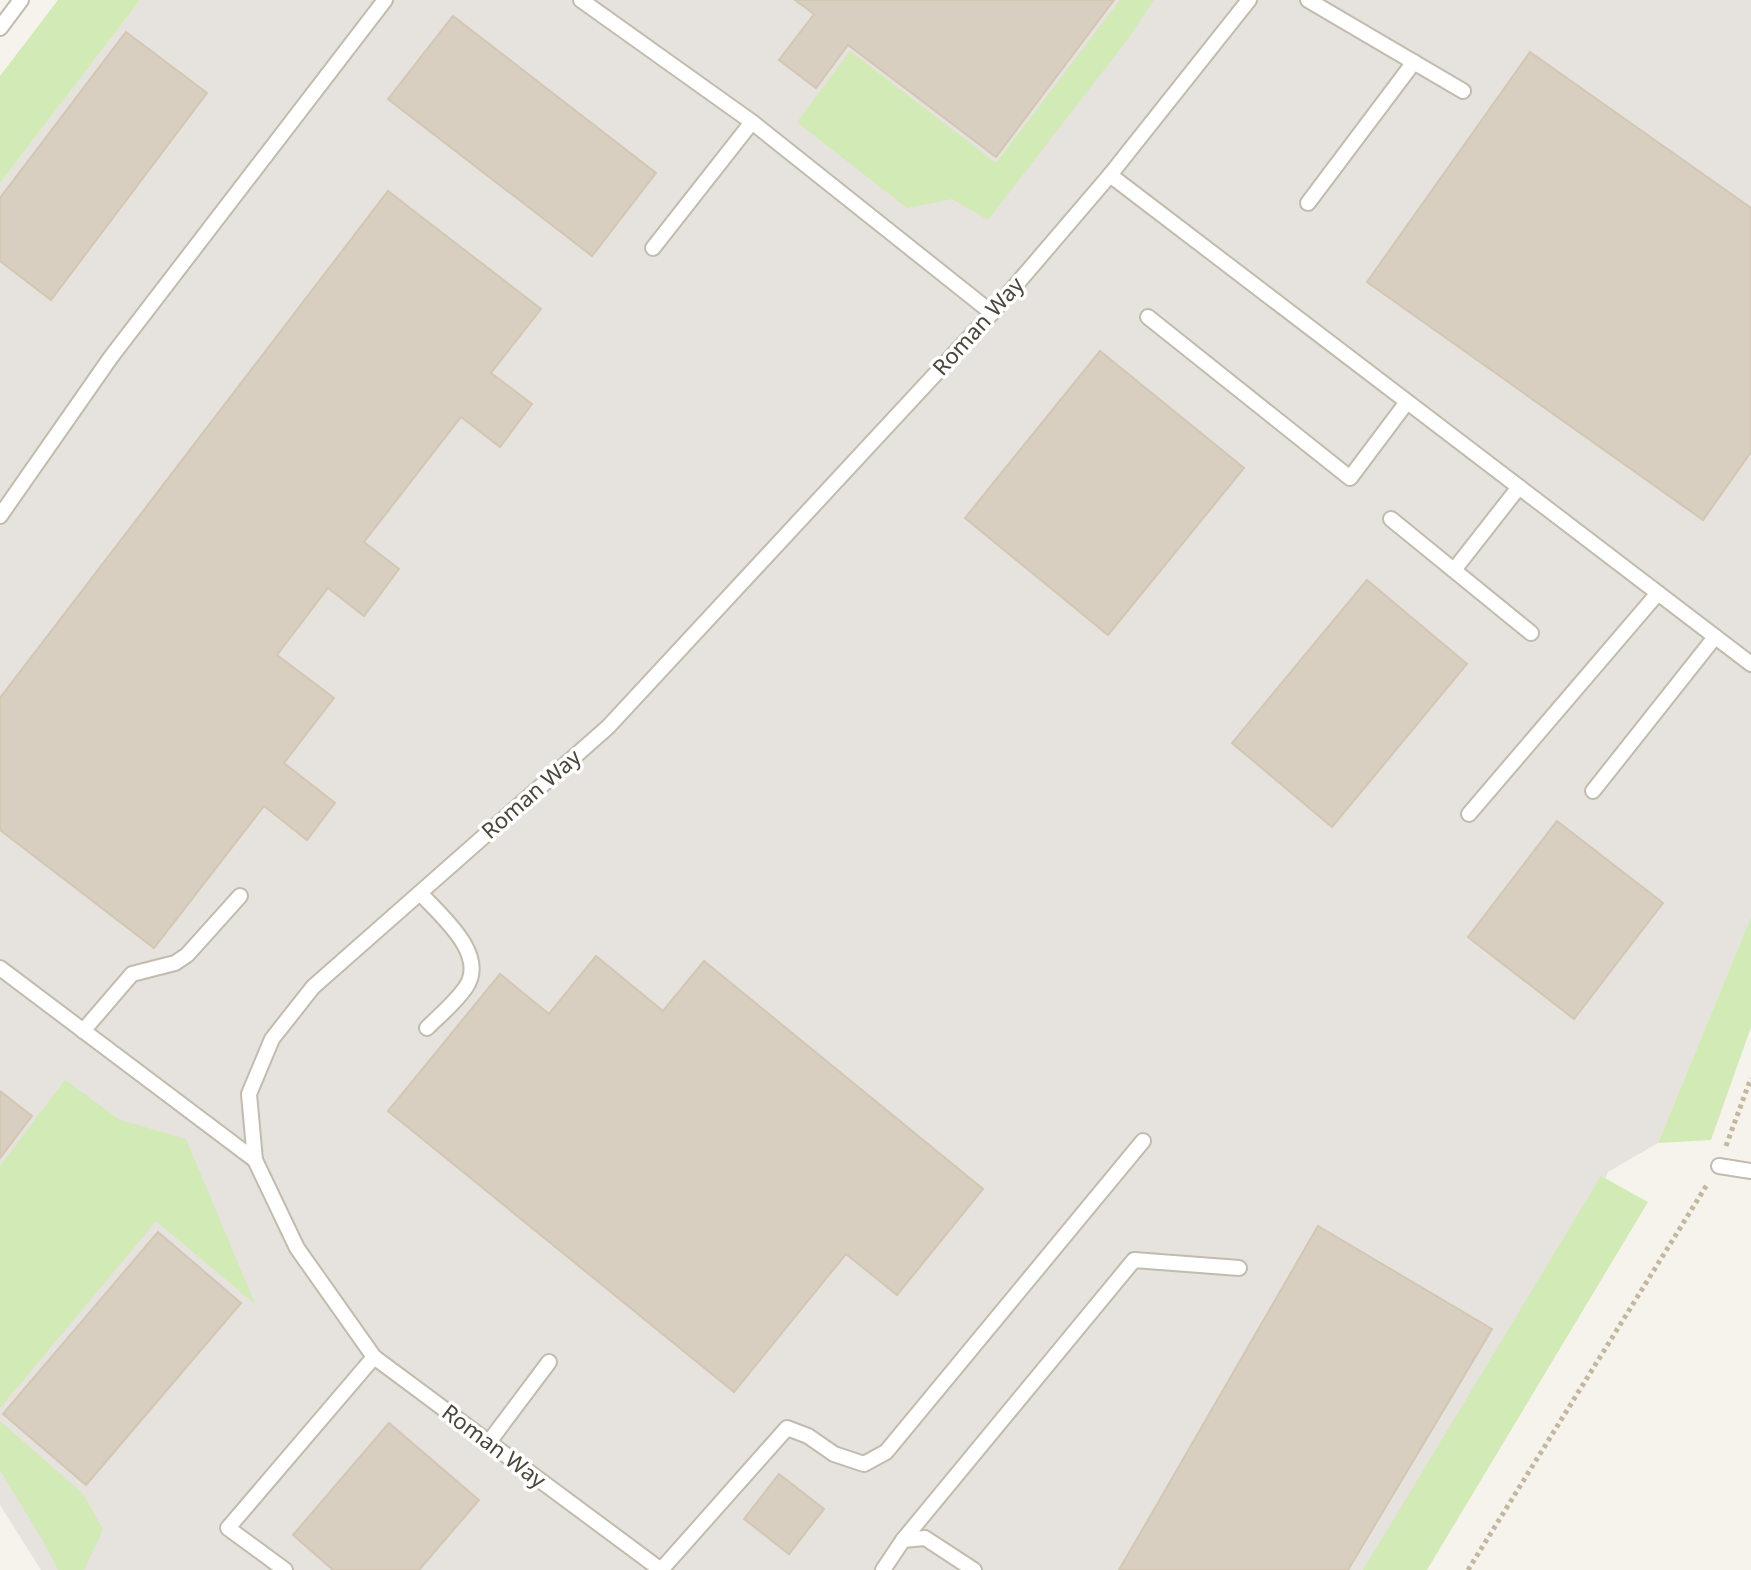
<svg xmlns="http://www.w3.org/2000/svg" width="1751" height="1570" font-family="'Noto Sans',sans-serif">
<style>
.industrial{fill:#e6e2dd}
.green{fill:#d2eab5}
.building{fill:#d8cfc1;stroke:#d3c7b4;stroke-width:2}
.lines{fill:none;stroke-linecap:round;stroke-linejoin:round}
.lane-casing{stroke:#c2bbae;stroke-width:18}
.path{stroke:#c4b79f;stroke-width:5;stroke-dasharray:4 4;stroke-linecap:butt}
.lane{stroke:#fff;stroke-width:14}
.labels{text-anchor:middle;stroke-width:7;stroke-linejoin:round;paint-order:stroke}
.street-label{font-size:22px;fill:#4b4439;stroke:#fff}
</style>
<rect width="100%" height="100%" fill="#f6f3ec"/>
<!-- industrial -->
<path class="industrial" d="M 140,0 L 1751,0 L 1751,917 L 1658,1143 L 1608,1172 L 1547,1320 L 1426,1570 L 41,1570 L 0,1505 L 0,183 Z"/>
<!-- green -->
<g class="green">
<path d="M 58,0 L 140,0 L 0,183 L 0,76 Z"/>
<path d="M 1120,0 L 1154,0 L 1127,40 L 988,220 L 952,199 L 907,208 L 797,122 L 850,51 L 996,163 Z"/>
<path d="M 1751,917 L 1751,1027 L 1711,1140 L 1658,1143 Z"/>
<path d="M 65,1080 L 120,1120 L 186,1139 L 255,1304 L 156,1221 L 0,1408 L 0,1166 Z"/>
<path d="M 1601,1176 L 1648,1202 L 1427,1570 L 1363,1570 Z"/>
<path d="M 0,1421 L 83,1494 L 103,1529 L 84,1570 L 58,1570 L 43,1541 L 0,1470 Z"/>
</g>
<!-- building -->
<g class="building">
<path d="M 795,0 L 1114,0 L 996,157 L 848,45 L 816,88 L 779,60 L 814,14 Z"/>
<path d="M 453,16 L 656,173 L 592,256 L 388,99 Z"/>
<path d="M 126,32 L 207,93 L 51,300 L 0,261 L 0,198 Z"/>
<path d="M 1530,52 L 1751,208 L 1751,452 L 1703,520 L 1367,282 Z"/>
<path d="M 388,191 L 541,309 L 491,373 L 532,404 L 500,447 L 461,417 L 364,542 L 399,569 L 364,616 L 328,588 L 277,655 L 334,698 L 284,763 L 335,803 L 307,840 L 264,806 L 154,948 L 0,830 L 0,698 Z"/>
<path d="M 1100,351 L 1244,468 L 1108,635 L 965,518 Z"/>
<path d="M 1367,580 L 1467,664 L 1332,827 L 1232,743 Z"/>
<path d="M 1557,821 L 1663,903 L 1574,1019 L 1468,937 Z"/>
<path d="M 596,956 L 663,1011 L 704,961 L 983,1189 L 897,1295 L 846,1254 L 734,1392 L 388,1111 L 500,974 L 549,1014 Z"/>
<path d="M 0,1091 L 32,1116 L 0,1158 Z"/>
<path d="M 1318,1226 L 1492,1329 L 1348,1570 L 1119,1570 Z"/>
<path d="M 158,1232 L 241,1303 L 86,1485 L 3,1414 Z"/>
<path d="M 389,1423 L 479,1500 L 419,1570 L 333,1570 L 293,1535 Z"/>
<path d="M 779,1474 L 824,1509 L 789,1554 L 744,1519 Z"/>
</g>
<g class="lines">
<defs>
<g id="lane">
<path d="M 581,0 L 752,122 L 992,313"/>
<path d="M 1308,0 L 1463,91"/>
<path d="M 0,28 L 21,0"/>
<path d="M 1110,175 L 1751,664"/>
<path d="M 1308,203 L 1414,62"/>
<path d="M 653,248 L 752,122"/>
<path d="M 1148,317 L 1350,478 L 1407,402"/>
<path d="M 0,516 L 111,357 L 385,0"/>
<path d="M 1391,519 L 1531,633"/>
<path d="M 1454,570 L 1519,487"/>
<path d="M 1593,791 L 1715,637"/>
<path d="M 1469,814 L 1658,593"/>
<path d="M 420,893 C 440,915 488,954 466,987 C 456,1002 440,1015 427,1028"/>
<path d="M 0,968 L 255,1160"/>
<path d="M 83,1031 L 132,974 L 175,963 L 187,955 L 240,896"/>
<path d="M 1143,1141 L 886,1452 L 864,1464 L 834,1454 L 808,1436 L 787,1428 L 661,1570 L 374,1357 L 297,1248 L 255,1160 L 249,1094 L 272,1039 L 313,987 L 608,727 L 992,313 L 1110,175 L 1249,0"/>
<path d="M 1719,1166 L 1751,1171"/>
<path d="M 489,1442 L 549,1362"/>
<path d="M 903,1540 L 1134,1260 L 1239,1268"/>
<path d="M 285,1570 L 228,1528 L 374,1357"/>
<path d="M 883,1570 L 903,1540 L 925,1538 L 974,1570"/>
</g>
</defs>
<!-- lane casing -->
<use href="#lane" class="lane-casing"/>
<!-- path -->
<g class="path">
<path d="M 1726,1146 L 1751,1078"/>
<path d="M 1468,1570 L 1708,1183"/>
</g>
<!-- lane -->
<use href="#lane" class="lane"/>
</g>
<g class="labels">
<!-- street labels -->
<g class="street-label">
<text transform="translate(978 326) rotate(-48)" y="8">Roman Way</text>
<text transform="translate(531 794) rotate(-41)" y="8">Roman Way</text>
<text transform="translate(494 1446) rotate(37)" y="8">Roman Way</text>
</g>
</g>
</svg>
